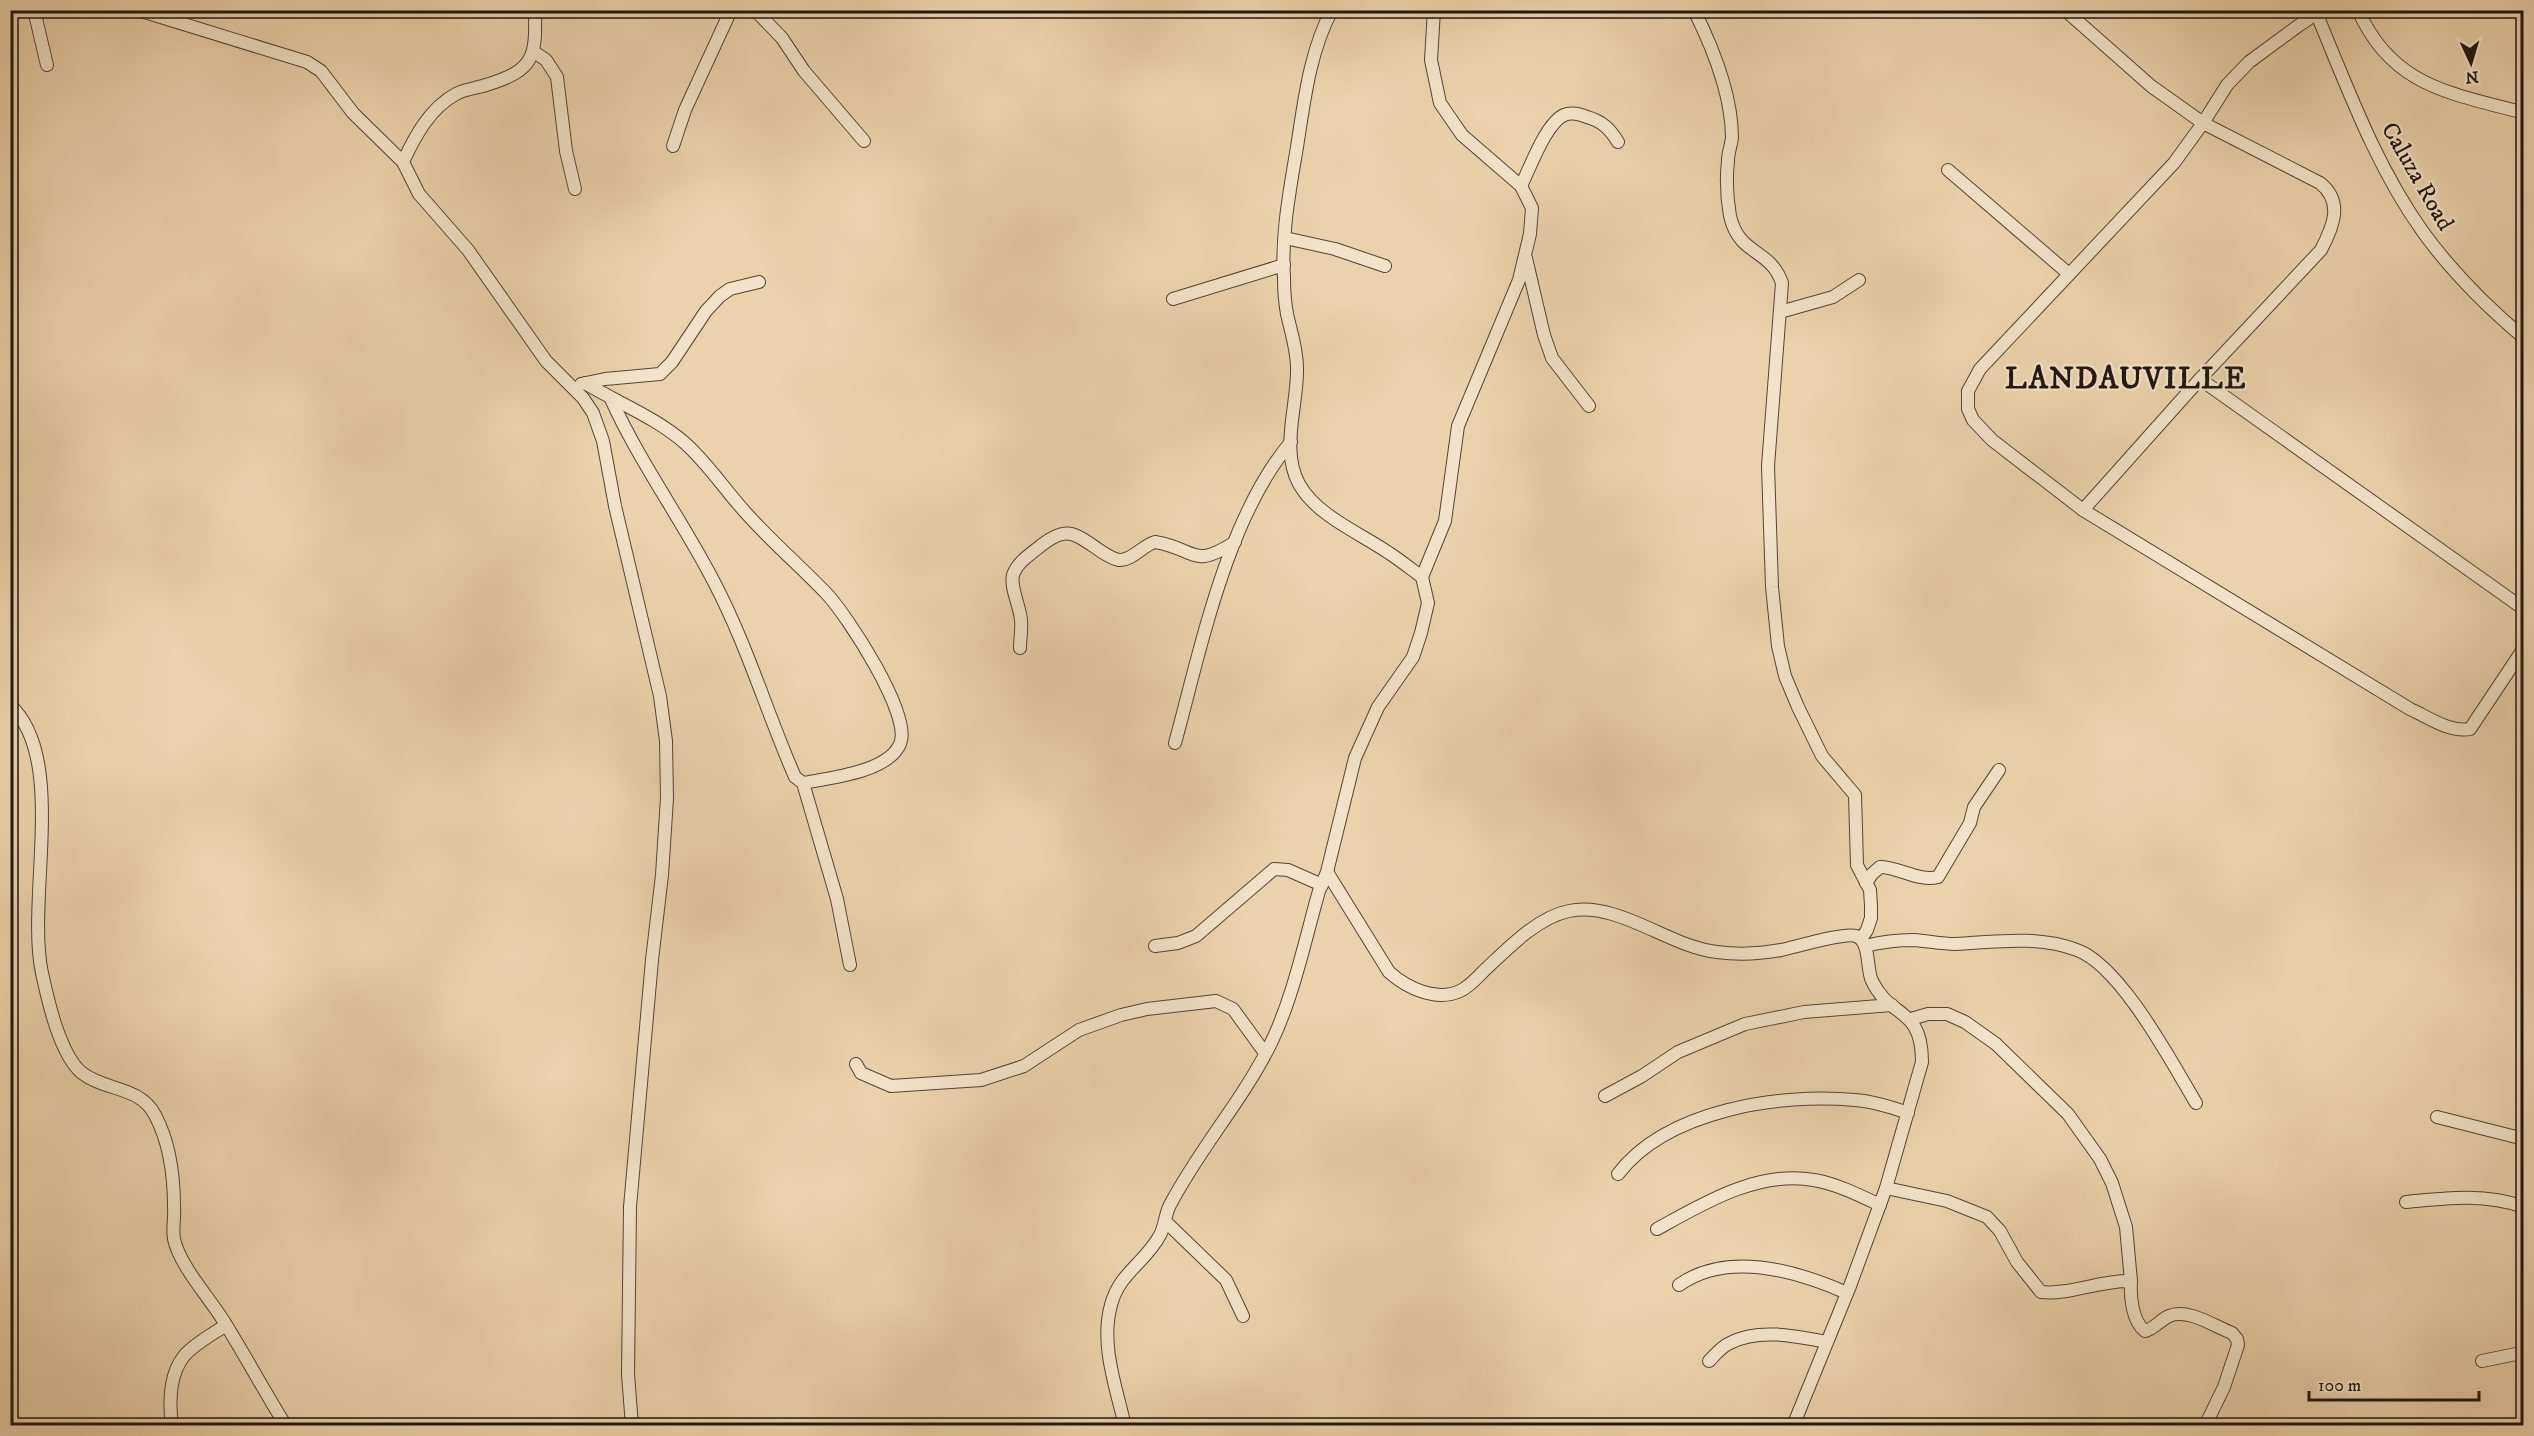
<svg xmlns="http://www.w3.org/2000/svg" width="2534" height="1436" font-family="'IM FELL DW Pica',serif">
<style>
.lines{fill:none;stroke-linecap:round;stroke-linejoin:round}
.minor-casing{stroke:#524436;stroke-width:14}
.minor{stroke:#f3e2c9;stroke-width:12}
.labels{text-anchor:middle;stroke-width:4.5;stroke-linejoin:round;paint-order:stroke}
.street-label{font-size:24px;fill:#1f150f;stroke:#f3e2c9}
.district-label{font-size:30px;font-weight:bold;letter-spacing:1.5px;fill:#1f150f;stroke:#f3e2c9}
</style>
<rect width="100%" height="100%" fill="#ecd2ac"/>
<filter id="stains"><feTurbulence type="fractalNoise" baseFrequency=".00333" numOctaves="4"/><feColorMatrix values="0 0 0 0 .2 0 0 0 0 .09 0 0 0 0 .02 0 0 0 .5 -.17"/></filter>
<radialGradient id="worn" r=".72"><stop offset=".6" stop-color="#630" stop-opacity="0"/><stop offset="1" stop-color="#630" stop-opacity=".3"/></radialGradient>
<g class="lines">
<defs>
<g id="minor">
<path d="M 34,10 L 47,65"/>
<path d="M 138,10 L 307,62 L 321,71 L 353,113 L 403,162"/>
<path d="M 535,10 C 536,57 535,70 486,85 C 477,88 465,89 456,94 C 430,108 415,136 403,162 L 419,194 L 468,250 L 546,361 L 583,398 L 593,413 L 603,441 L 615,506 L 660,696 L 666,741 L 667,798 L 662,875 L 652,960 L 630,1207 L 628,1374 L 632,1426"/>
<path d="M 755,10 L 782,38 L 804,71 L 864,141"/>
<path d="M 1332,10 C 1310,50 1304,102 1297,147 C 1290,189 1281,235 1284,278 C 1284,290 1285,303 1287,314 C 1291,332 1297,349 1297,368 C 1298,405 1280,449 1299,484 C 1317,516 1360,533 1389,553 C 1400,560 1411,569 1422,577"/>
<path d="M 1694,10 C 1713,48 1732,95 1732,138 C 1731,146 1728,153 1728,161 C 1726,179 1727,199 1730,216 C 1739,256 1770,248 1782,283 L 1768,466 L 1772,587 L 1778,646 L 1785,676 L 1798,707 L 1822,756 L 1855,795 L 1857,865 L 1870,890 L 1871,906 L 1871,918 L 1867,930 L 1861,939"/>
<path d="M 2065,10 L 2151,86 L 2203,123 L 2320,183 C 2344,202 2333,227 2321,250 L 2200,379 L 2083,510"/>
<path d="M 2315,10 C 2347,86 2375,165 2423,232 C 2452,272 2486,306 2524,338"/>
<path d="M 2327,10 L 2317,13 L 2298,26 L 2249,62 L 2227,85 L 2203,123 L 2174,163 L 1980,369 L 1968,391 L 1968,409 L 1973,420 L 1992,440 L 2083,510 L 2410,709 C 2428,717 2450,733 2470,729 L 2524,648"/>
<path d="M 2358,10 C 2392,87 2451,93 2524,113"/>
<path d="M 534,52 L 546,60 L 557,77 L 566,151 L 575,189"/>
<path d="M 673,146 L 685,110 L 731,10"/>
<path d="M 1948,170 L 2069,274"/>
<path d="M 1521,186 C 1530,168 1546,123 1564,115 C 1571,112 1580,114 1587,117 C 1602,121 1610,129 1618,142"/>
<path d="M 1285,238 L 1335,249 L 1385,266"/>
<path d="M 1526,258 L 1544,335 L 1552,358 L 1589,406"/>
<path d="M 1173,299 L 1284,265"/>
<path d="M 1780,312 L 1833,297 L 1859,280"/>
<path d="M 2200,379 L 2524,609"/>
<path d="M 585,383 C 618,403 657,418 686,444 C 709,465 725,490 746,513 C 771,541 800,566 826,593 C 847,615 913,716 900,744 C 888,772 830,778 803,783"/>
<path d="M 581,384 L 605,379 L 660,374 L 672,362 L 706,311 L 720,296 L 730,289 L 759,282"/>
<path d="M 611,399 C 640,463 682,520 714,582 C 747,645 767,713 795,777 L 803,783 L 837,899 L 850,965"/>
<path d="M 1020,648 C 1020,639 1022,629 1021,620 C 1020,606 1010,588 1013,575 C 1017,563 1029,555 1038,548 C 1067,524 1074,533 1102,552 C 1107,555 1113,559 1119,560 C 1132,561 1143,545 1155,542 C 1197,549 1192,570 1235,542"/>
<path d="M 10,705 C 68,758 26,899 42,973 C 48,1001 60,1055 82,1073 C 105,1091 140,1086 155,1115 C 170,1143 174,1175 174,1207 C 175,1218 172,1228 174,1239 C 180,1266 208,1296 223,1320 C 245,1355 264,1391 286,1426"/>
<path d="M 1175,743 C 1201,648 1227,517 1291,442"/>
<path d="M 1327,872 L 1389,972 C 1407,988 1436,1002 1460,991 C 1471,986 1479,975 1488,967 C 1510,946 1539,917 1569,911 C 1619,901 1669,947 1717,952 C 1739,955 1759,954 1781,950 C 1796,947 1844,932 1856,936 C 1871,942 1866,969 1872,981 C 1891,1020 1922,1006 1922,1062 L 1886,1188 L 1850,1286 L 1793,1426"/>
<path d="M 1866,883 L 1872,874 L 1880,867 C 1899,867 1919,882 1938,877 L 1970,823 L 1974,807 L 1999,770"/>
<path d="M 1155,946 L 1178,943 L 1196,936 L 1274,869 L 1288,870 L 1322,885"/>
<path d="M 1865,946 C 1881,942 1898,940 1914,940 C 1928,941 1942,944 1955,944 C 1996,942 2038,935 2077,950 C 2121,966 2172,1063 2196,1103"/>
<path d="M 1911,1019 L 1928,1014 L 1947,1014 L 1965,1022 L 1996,1044 L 2068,1114 L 2100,1159 L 2112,1183 L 2126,1227 L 2131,1281"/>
<path d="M 856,1064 L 861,1073 L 891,1086 L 981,1080 L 1024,1066 L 1079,1030 L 1121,1015 L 1147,1009 L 1216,1001 L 1233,1009 L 1265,1053"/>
<path d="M 1605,1096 L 1642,1076 L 1678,1052 L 1745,1024 L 1804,1012 L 1892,1005"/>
<path d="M 2437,1117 L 2524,1139"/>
<path d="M 1618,1174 C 1667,1110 1780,1093 1855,1100 C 1873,1101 1891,1107 1908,1113"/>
<path d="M 1886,1188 L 1947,1201 L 1987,1217 L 2000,1231 L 2017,1262 L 2041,1292 C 2071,1295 2100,1280 2131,1281 C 2130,1296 2132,1321 2145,1331 C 2153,1330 2160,1320 2169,1316 C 2188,1308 2214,1326 2232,1333 L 2237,1339 L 2238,1345 L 2224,1387 L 2205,1426"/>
<path d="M 2406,1202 C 2446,1198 2485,1193 2524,1207"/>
<path d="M 1165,1221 L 1226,1280 L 1243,1316"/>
<path d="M 1657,1229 C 1704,1203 1758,1170 1814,1180 C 1837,1184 1859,1195 1880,1205"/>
<path d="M 1679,1285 C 1728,1250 1797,1271 1847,1293"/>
<path d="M 1709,1361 C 1715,1355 1722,1346 1730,1343 C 1758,1328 1797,1336 1827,1342"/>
<path d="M 2482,1361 L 2516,1354 L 2524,1355"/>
<path d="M 172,1426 C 169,1403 169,1375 184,1356 C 194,1344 213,1334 226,1325"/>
<path d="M 1125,1426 C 1116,1387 1100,1344 1111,1305 C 1119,1273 1146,1262 1160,1235 C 1165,1226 1165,1214 1170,1205 C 1199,1149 1243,1100 1271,1043 C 1293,998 1305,940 1319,891 L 1327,872 L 1355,758 L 1378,707 L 1413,657 L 1421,633 L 1428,603 L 1422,577 L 1445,521 L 1458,426 L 1519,280 L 1530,234 L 1532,208 L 1521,186 L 1462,135 L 1440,103 L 1431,60 L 1434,10"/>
</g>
</defs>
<!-- minor casing -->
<use href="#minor" class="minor-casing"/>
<!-- minor -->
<use href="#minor" class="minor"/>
</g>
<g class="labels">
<!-- street labels -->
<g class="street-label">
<text transform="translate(2418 176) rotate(60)" y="8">Caluza Road</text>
</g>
<!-- district labels -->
<g class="district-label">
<text x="2126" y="388">LANDAUVILLE</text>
</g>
</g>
<!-- margin -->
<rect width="2534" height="1436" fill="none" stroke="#ecd2ac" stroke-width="36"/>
<rect x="12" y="12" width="2510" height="1412" fill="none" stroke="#1f150f" stroke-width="3"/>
<rect x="18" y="18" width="2498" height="1400" fill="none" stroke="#1f150f" stroke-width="1.5"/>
<!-- north arrow -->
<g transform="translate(2471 63) rotate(176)" stroke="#f3e2c9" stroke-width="4.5" paint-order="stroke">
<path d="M0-4.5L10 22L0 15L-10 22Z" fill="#1f150f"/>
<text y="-9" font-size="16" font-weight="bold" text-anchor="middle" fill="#1f150f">N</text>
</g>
<!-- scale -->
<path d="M2309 1391v9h170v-9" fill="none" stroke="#1f150f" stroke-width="3"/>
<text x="2318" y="1391" font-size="18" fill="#1f150f" stroke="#f3e2c9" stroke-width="4.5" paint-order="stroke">100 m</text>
<rect width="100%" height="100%" filter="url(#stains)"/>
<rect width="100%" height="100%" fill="url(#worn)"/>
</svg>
